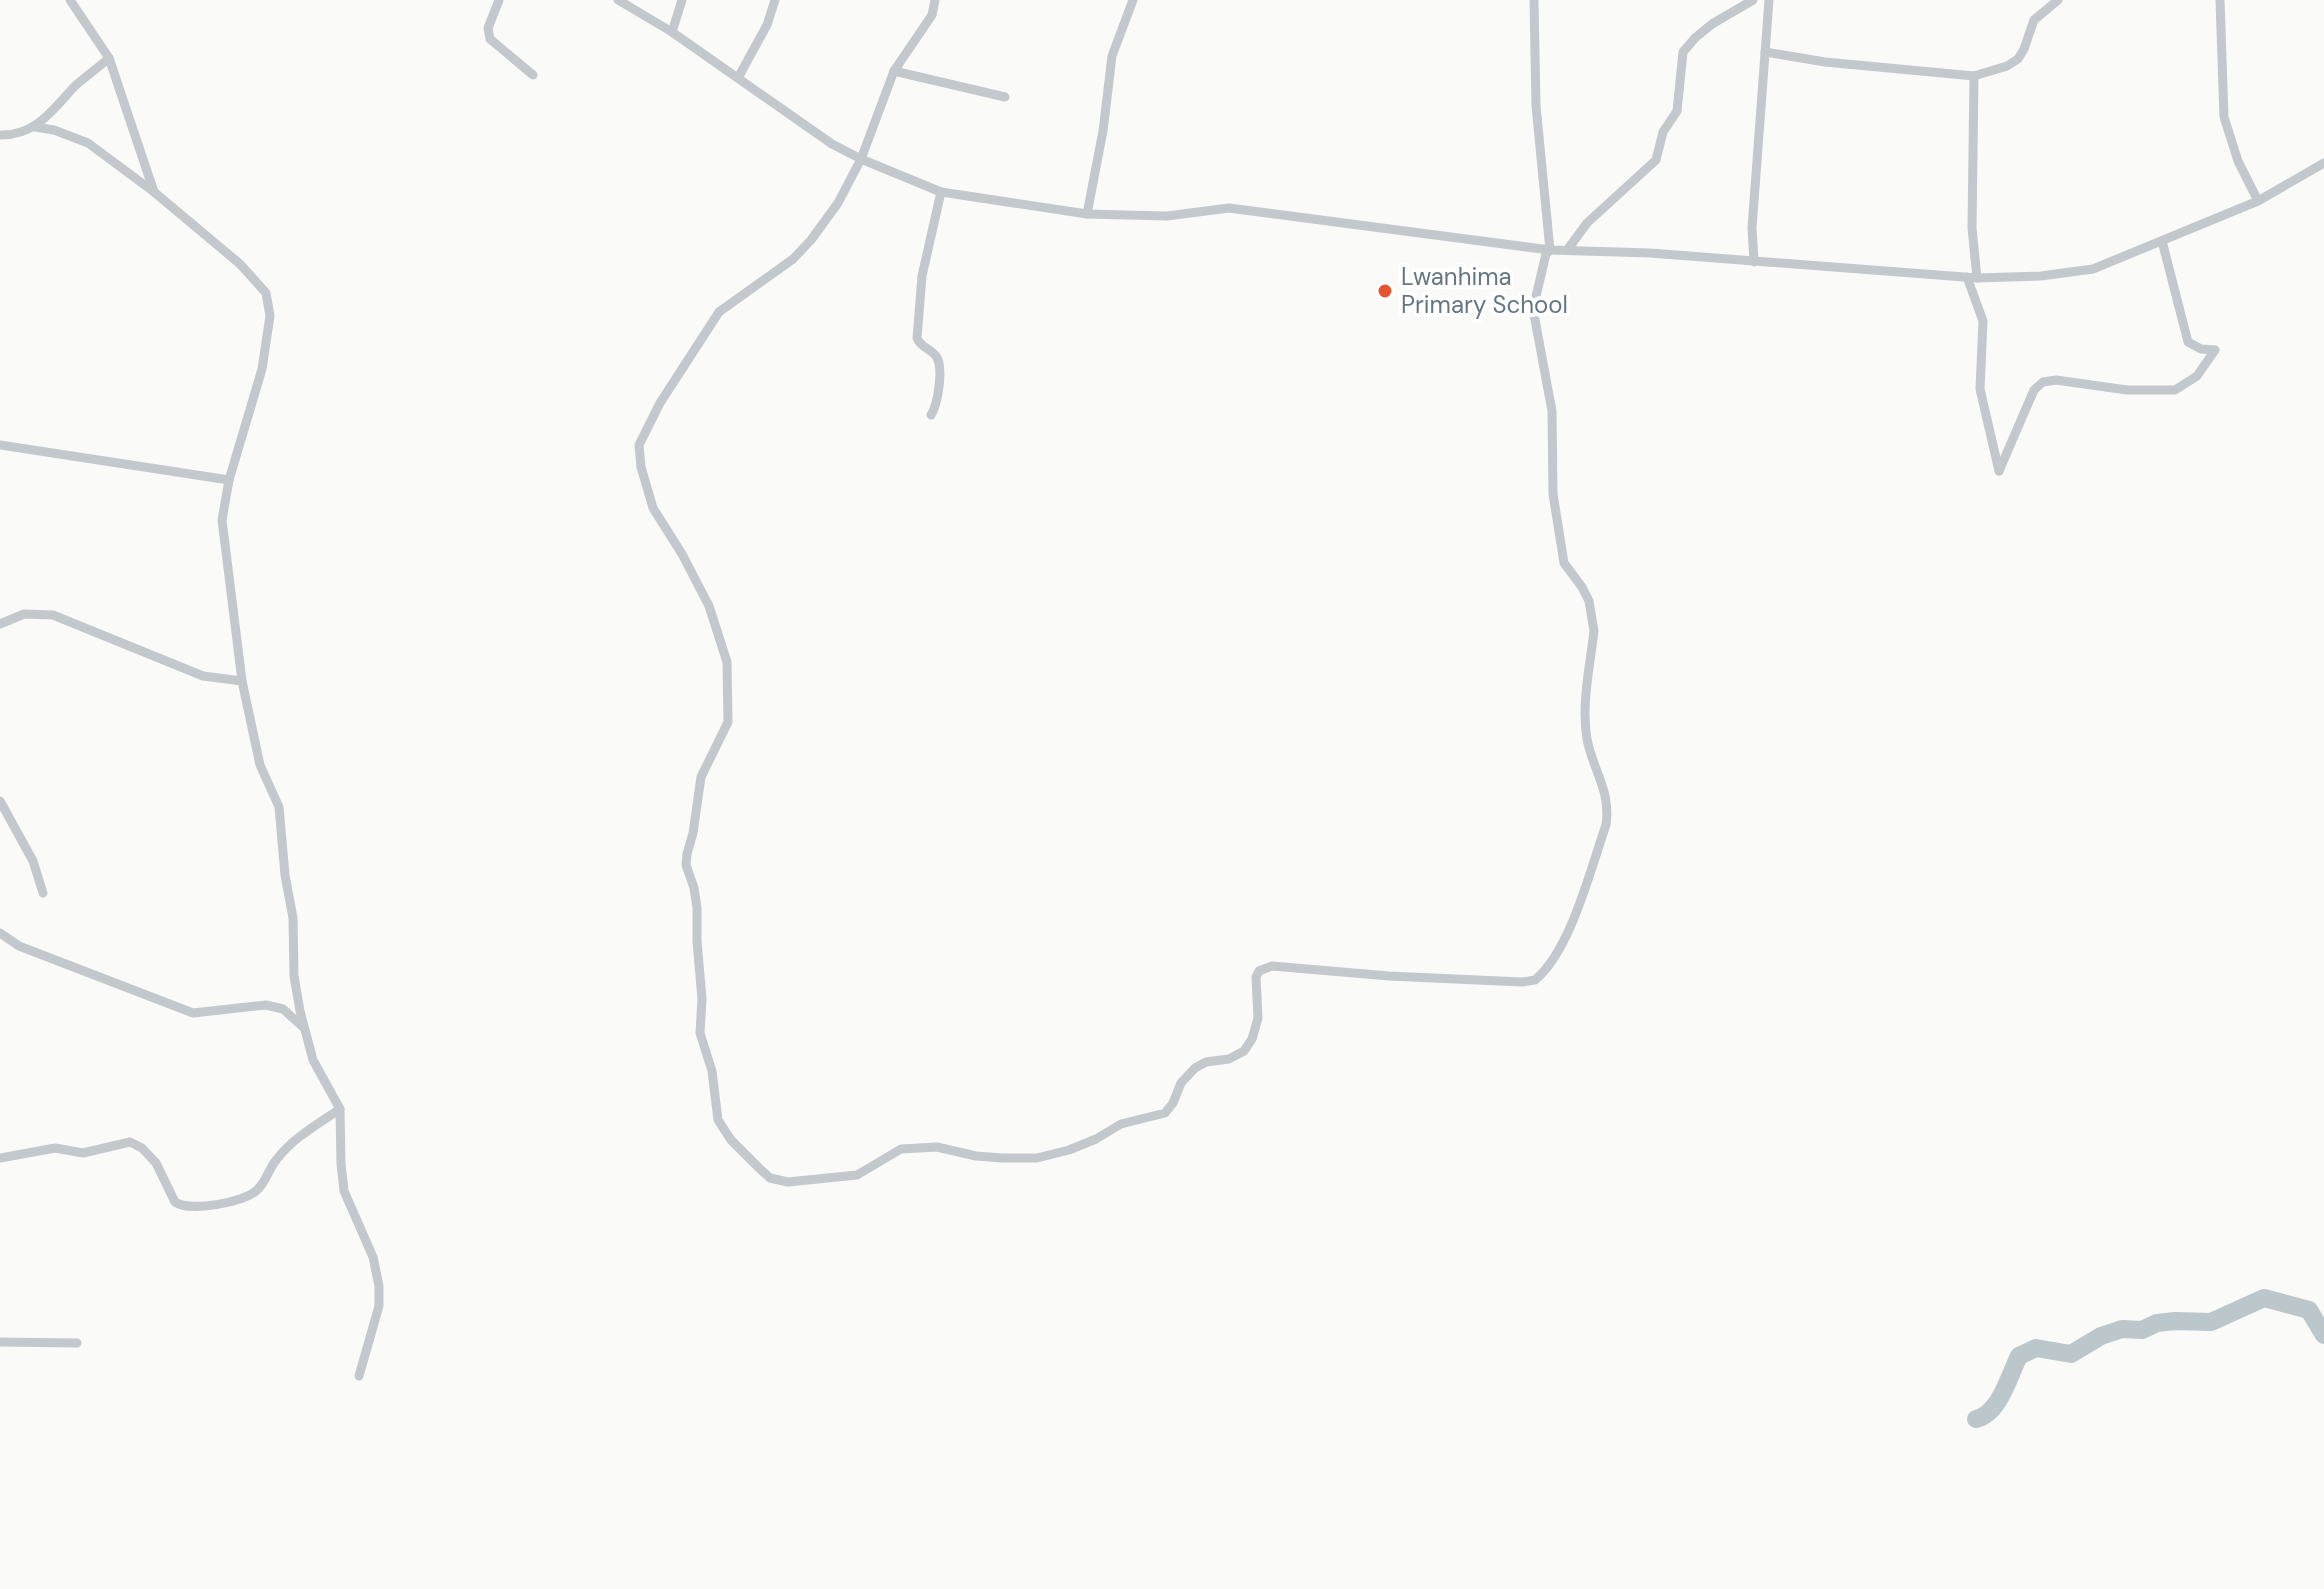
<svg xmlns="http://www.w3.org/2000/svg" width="2324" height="1589" font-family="'DM Sans',sans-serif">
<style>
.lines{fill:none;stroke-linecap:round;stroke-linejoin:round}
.river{stroke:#bbc7cb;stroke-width:18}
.street{stroke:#c3c8cc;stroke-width:9}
.poi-dot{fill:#e4572e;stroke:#fff;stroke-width:3}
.labels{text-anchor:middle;stroke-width:8;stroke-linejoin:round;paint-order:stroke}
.poi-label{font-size:24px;fill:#657683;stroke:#fff;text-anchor:start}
</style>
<rect width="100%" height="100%" fill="#fafaf8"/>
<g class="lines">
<!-- river -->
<path class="river" d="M 1976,1419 C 2000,1413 2009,1376 2019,1356 L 2036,1348 L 2071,1354 L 2101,1336 L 2122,1329 L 2142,1330 L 2157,1323 L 2175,1321 L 2211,1322 L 2264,1298 L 2309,1310 L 2324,1335"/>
<!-- street -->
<g class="street">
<path d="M 70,0 L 109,58 L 154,192"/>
<path d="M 499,0 L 488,28 L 490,39 L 533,75"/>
<path d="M 618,0 L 672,32 L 832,144 L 861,159 L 941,192 L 1087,214 L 1167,216 L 1229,208 L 1550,250 L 1650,253 L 1977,278 L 2041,276 L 2093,269 L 2258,201 L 2324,163"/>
<path d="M 935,0 L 932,15 L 894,71 L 861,159 L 838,203 L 811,240 L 793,259 L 719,312 L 660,403 L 639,445 L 641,467 L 653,508 L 682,554 L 709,606 L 727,662 L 728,722 L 701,777 L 693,833 L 687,854 L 686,865 L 694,888 L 697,908 L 697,941 L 702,999 L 700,1033 L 712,1071 L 718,1120 L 731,1140 L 759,1168 L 770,1178 L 788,1182 L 857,1175 L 901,1149 L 937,1147 L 976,1156 L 1002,1158 L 1037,1158 L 1069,1150 L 1096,1139 L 1121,1124 L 1165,1113 L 1173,1103 L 1181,1083 L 1195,1068 L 1206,1062 L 1229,1059 L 1244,1051 L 1252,1039 L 1258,1018 L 1256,977 L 1259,971 L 1272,966 L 1389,976 L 1522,982 L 1535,980 C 1571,950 1590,870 1606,825 C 1611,790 1593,771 1587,739 C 1581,705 1590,666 1594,631 L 1589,601 L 1582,587 L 1564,563 L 1553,494 L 1552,411 L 1533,309 L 1546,254 L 1550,250 L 1536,106 L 1534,0"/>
<path d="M 2220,0 L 2224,117 L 2238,161 L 2258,201"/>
<path d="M 672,32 L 682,0"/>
<path d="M 1765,52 L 1825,62 L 1974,76 L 2007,66 L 2018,59 L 2024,49 L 2034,20 L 2058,0"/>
<path d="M 894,71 L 1005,97"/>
<path d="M 1974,76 L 1972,228 L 1977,278"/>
<path d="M 738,78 L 767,25 L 775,0"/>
<path d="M 35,127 L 54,130 L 88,143 L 154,192 L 240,264 L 266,293 L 270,316 L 262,369 L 229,480 L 222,520 L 242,681 L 260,765 L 279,807 L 285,875 L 293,918 L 294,976 L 300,1011 L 313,1060 L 340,1109 L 341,1164 L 344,1191 L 373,1257 L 379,1286 L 379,1306 L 359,1376"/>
<path d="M 0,135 C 36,136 53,109 75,86 C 86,76 98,68 109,58"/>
<path d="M 1087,214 L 1103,131 L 1112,56 L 1133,0"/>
<path d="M 2162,241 L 2188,342 L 2201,349 L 2215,350"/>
<path d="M 1568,249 L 1587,223 L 1656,160 L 1663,132 L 1677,111 L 1683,52 L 1695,38 L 1712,24 L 1753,0"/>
<path d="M 1754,262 L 1752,228 L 1769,0"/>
<path d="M 1967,277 L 1983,321 L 1980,389 L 1999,471"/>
<path d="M 931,415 C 938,404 944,367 936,356 C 930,348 921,348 917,338 L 922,276 L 941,192"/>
<path d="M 0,445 L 229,480"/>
<path d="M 1999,471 L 2034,390 L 2043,382 L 2056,380 L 2127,390 L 2175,390 L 2197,376 L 2215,350"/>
<path d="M 0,624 L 24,614 L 53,615 L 203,676 L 242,681"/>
<path d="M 0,801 L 33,861 L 43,893"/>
<path d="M 0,933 L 19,946 L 193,1013 L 266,1005 L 283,1009 L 303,1027"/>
<path d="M 0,1158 L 55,1148 L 83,1153 L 130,1142 L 142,1148 L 156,1163 L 175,1202 C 189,1212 244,1203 257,1190 C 266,1182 269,1168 277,1159 C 293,1138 318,1124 340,1109"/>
<path d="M 0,1342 L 77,1343"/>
</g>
</g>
<!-- markers -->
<circle class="poi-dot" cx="1385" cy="291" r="8"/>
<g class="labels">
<!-- poi labels -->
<g class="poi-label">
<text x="1401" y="285">Lwanhima<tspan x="1401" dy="28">Primary School</tspan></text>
</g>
</g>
</svg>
